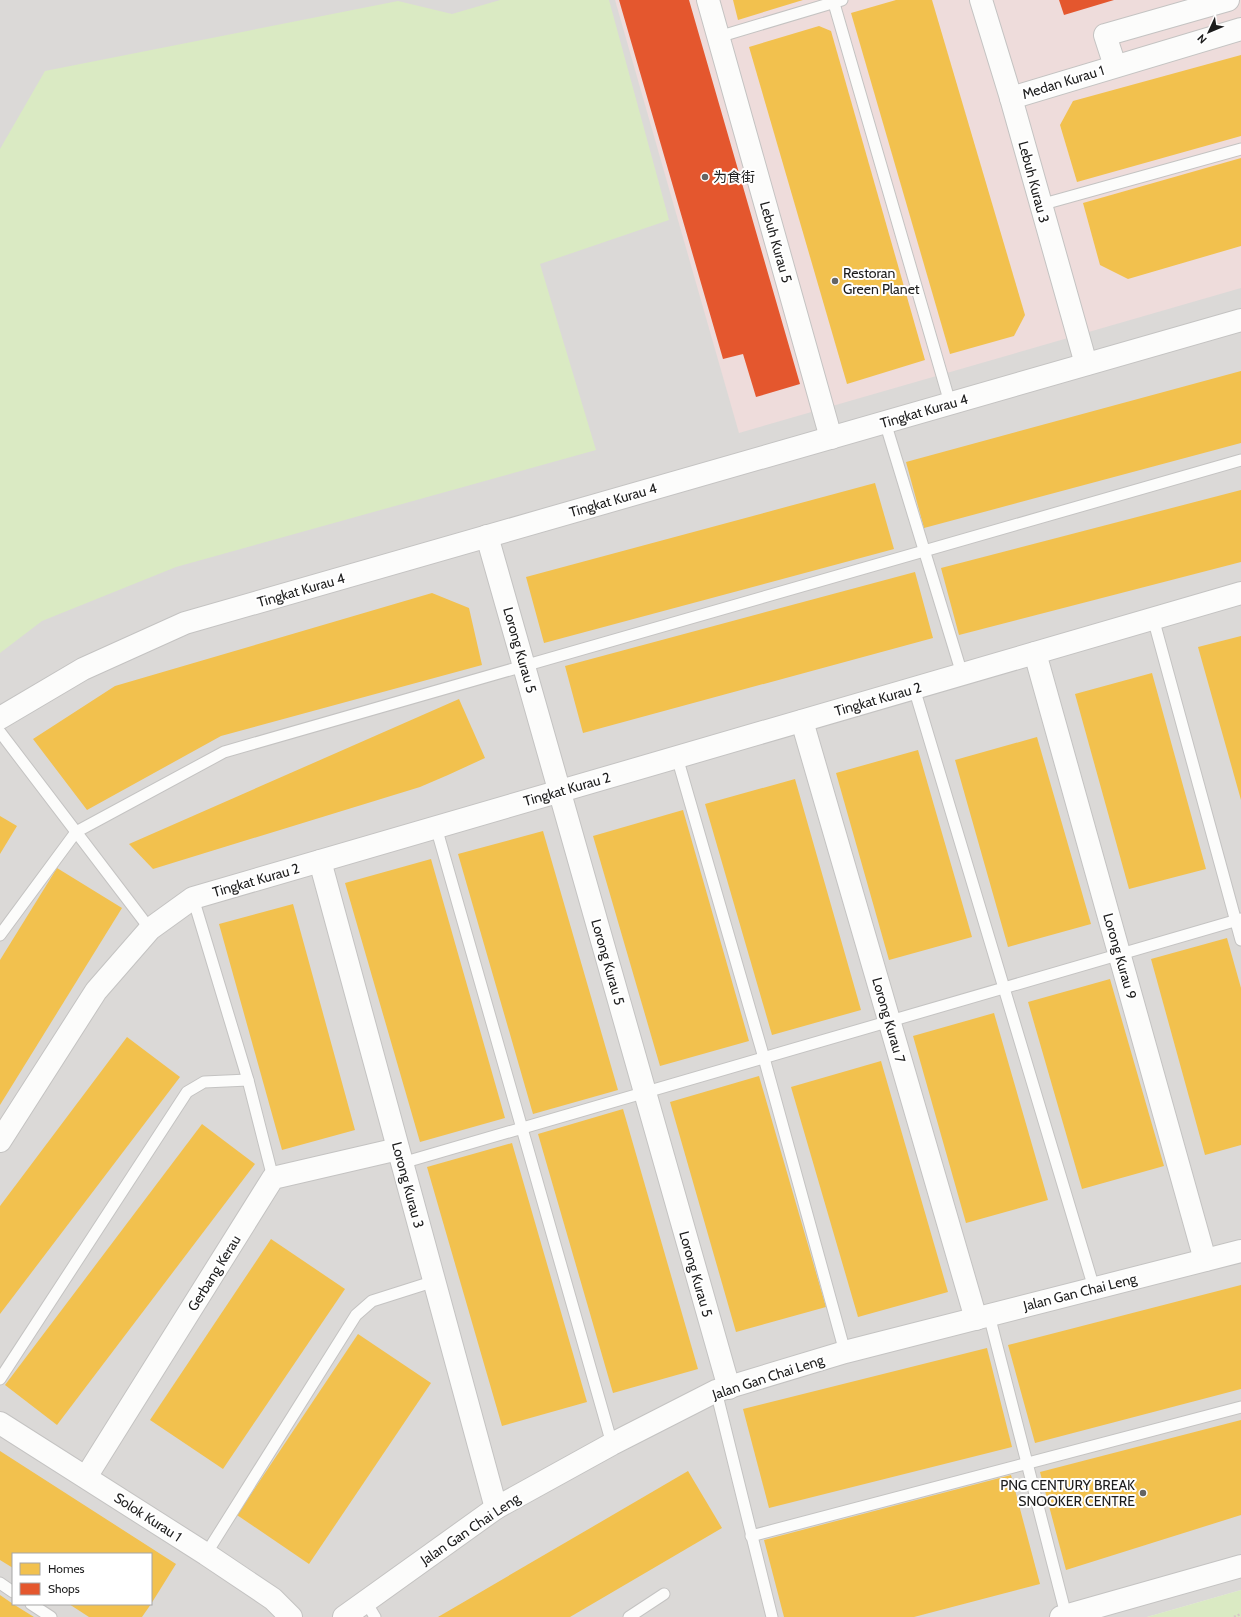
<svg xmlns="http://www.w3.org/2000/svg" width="1241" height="1617" font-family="Cabin,'Noto Sans SC',sans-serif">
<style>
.residential{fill:#dbd9d7;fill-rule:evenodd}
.commercial{fill:#eedcdb}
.grass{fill:#daeac3}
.homes{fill:#f2c14e}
.shops{fill:#e4572e}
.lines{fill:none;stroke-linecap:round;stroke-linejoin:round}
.service-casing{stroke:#c4c3c2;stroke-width:13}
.minor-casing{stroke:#c4c3c2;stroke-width:24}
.path{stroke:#d7c7c5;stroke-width:2.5;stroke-dasharray:2 2;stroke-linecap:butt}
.service{stroke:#fcfcfb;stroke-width:11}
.minor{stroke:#fcfcfb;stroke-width:22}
.poi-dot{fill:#656463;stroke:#fff;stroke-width:1.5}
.labels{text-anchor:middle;stroke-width:4;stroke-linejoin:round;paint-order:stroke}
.street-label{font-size:14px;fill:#1d1d1d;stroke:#fff}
.poi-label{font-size:14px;fill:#1d1d1d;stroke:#fff;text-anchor:start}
</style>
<rect width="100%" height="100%" fill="#ece9e6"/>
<!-- residential -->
<path class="residential" d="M 0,0 L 1241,0 L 1241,1590 L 1147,1617 L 0,1617 ZM 13,1554 L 151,1554 L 151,1604 L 13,1604 Z"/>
<!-- commercial -->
<path class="commercial" d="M 615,0 L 1241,0 L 1241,288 L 739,433 Z"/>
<!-- grass -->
<g class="grass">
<path d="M 500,0 L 609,0 L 669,220 L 540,264 L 596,450 L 176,567 L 42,621 L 0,653 L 0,149 L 45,71 L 398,1 L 452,14 Z"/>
<path d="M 1241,1590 L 1241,1617 L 1147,1617 Z"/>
</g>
<!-- homes -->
<g class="homes">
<path d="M 733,0 L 803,0 L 738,20 Z"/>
<path d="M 896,0 L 932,0 L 1025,315 L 1014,336 L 950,354 L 851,13 Z"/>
<path d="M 819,26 L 831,31 L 925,360 L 847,384 L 749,47 Z"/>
<path d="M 1241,55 L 1241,136 L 1077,182 L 1060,125 L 1073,101 Z"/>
<path d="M 1241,158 L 1241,246 L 1128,279 L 1100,265 L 1083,203 Z"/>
<path d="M 1241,371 L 1241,443 L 924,528 L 906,462 Z"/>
<path d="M 875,483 L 894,549 L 544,643 L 526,577 Z"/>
<path d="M 1241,490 L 1241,562 L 959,635 L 941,568 Z"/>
<path d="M 915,572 L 933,638 L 583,733 L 565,666 Z"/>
<path d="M 432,593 L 469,608 L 482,665 L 221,736 L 87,810 L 33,739 L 115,686 Z"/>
<path d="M 1241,636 L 1241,800 L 1198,647 Z"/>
<path d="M 1152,673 L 1206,869 L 1129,889 L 1075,694 Z"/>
<path d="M 459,699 L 485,758 L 448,775 L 420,787 L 153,869 L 129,844 Z"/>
<path d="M 1037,737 L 1091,924 L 1008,947 L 955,760 Z"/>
<path d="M 918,750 L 972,937 L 889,960 L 836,773 Z"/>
<path d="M 795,779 L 861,1010 L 772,1035 L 705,804 Z"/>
<path d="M 683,810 L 749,1041 L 660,1066 L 593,836 Z"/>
<path d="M 0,816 L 17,826 L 0,854 Z"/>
<path d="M 543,831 L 618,1090 L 533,1114 L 458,854 Z"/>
<path d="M 431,859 L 505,1118 L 420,1142 L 345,883 Z"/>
<path d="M 57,868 L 122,908 L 0,1105 L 0,960 Z"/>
<path d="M 293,904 L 355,1130 L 282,1150 L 219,924 Z"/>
<path d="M 1227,938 L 1241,988 L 1241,1145 L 1205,1155 L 1151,959 Z"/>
<path d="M 1110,979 L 1164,1166 L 1082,1189 L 1028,1002 Z"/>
<path d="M 994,1013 L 1048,1200 L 966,1223 L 913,1036 Z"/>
<path d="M 127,1037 L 180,1077 L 0,1314 L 0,1206 Z"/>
<path d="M 881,1061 L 948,1292 L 858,1317 L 791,1087 Z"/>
<path d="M 759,1076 L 826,1307 L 736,1332 L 670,1102 Z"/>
<path d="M 623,1109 L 698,1369 L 613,1393 L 538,1134 Z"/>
<path d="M 202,1124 L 255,1164 L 57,1425 L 5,1385 Z"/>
<path d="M 512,1143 L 587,1402 L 502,1426 L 427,1167 Z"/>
<path d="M 271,1239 L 345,1289 L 223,1469 L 150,1420 Z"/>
<path d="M 1241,1285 L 1241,1389 L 1035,1443 L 1008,1345 Z"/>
<path d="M 358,1334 L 431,1383 L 309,1564 L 237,1515 Z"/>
<path d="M 987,1348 L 1012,1447 L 769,1508 L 743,1409 Z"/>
<path d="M 1241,1420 L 1241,1515 L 1066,1570 L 1040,1472 Z"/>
<path d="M 0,1451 L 176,1564 L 151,1604 L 151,1554 L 13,1554 L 13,1568 L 0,1560 Z"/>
<path d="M 688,1471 L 722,1528 L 570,1617 L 438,1617 Z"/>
<path d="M 1011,1475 L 1040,1584 L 914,1617 L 784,1617 L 764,1540 Z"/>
<path d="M 0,1595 L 13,1604 L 34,1617 L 0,1617 Z"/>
<path d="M 69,1604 L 151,1604 L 142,1617 L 89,1617 Z"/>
</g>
<!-- shops -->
<g class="shops">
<path d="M 619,0 L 689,0 L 800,384 L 756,397 L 743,354 L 723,359 Z"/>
<path d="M 1059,0 L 1114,0 L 1064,15 Z"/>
</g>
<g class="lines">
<defs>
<g id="service">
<path d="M 833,0 L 950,403"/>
<path d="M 718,37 L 842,0"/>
<path d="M 1040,205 L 1241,149"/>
<path d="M 885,422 L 962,674"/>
<path d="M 1153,618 L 1241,940"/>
<path d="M 914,688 L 1094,1288"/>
<path d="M 0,732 L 150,929"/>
<path d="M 677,757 L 764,1058 L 845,1352"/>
<path d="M 436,827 L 612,1444"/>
<path d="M 193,898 L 248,1080 L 273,1178"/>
<path d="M 0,935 L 76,832 L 224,752 L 1241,460"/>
<path d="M 402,1163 L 1241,919"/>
<path d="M 989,1315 L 1066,1615"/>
<path d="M 0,1379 L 187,1092 L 204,1082 L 248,1080"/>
<path d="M 716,1391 L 772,1617"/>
<path d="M 751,1536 L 1241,1407"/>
<path d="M 206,1554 L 356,1315 L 372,1301 L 435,1281"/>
<path d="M 0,1583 L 13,1592"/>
<path d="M 366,1602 L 375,1617"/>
<path d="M 31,1604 L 51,1617"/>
<path d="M 629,1617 L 664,1594"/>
</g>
<g id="minor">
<path d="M 708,0 L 831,438"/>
<path d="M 981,0 L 1011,98 L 1086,364"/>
<path d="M 1115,66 L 1105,35 L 1228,0"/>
<path d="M 1011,98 L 1241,29"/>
<path d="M 487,536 L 729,1388"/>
<path d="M 1035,653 L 1205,1260"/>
<path d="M 0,718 L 83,669 L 185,623 L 1241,320"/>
<path d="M 802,721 L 976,1319"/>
<path d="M 320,861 L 496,1508"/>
<path d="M 0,1141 L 96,991 L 150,929 L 193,898 L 1241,593"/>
<path d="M 0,1423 L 206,1554 L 273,1599 L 291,1617"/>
<path d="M 86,1477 L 273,1178 L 398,1149"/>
<path d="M 344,1617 L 496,1508 L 612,1444 L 716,1391 L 845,1352 L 1241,1251"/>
<path d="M 1061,1617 L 1241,1566"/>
</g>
</defs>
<!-- service casing -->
<use href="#service" class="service-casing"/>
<!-- minor casing -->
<use href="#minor" class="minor-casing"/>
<!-- path -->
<path class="path" d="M 1234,1617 L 1241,1614"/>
<!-- service -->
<use href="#service" class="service"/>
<!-- minor -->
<use href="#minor" class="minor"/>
</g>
<!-- markers -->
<g class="poi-dot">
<circle cx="705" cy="177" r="4"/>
<circle cx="835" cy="281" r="4"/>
<circle cx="1143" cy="1493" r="4"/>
</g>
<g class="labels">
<!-- street labels -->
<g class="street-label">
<text transform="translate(1063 82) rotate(-17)" y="5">Medan Kurau 1</text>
<text transform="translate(1034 182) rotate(75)" y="5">Lebuh Kurau 3</text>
<text transform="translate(776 242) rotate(74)" y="5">Lebuh Kurau 5</text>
<text transform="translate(924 411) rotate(-16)" y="5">Tingkat Kurau 4</text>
<text transform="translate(613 500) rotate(-16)" y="5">Tingkat Kurau 4</text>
<text transform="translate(301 590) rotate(-16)" y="5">Tingkat Kurau 4</text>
<text transform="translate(520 650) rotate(74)" y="5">Lorong Kurau 5</text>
<text transform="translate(878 699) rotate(-16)" y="5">Tingkat Kurau 2</text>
<text transform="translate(567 789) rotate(-16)" y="5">Tingkat Kurau 2</text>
<text transform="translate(256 880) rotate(-16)" y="5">Tingkat Kurau 2</text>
<text transform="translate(1120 956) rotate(74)" y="5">Lorong Kurau 9</text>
<text transform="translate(608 962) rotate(74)" y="5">Lorong Kurau 5</text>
<text transform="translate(889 1020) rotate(74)" y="5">Lorong Kurau 7</text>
<text transform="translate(408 1185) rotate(75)" y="5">Lorong Kurau 3</text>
<text transform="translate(214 1273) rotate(-58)" y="5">Gerbang Kerau</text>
<text transform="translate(696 1274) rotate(74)" y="5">Lorong Kurau 5</text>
<text transform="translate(1080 1292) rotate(-14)" y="5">Jalan Gan Chai Leng</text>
<text transform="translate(768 1377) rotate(-18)" y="5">Jalan Gan Chai Leng</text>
<text transform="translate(148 1517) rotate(33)" y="5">Solok Kurau 1</text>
<text transform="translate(470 1529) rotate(-34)" y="5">Jalan Gan Chai Leng</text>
</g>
<!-- poi labels -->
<g class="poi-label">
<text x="713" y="182">为食街</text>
<text x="843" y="278">Restoran<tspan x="843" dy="16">Green Planet</tspan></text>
<text x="1135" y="1490" text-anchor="end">PNG CENTURY BREAK<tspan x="1135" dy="16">SNOOKER CENTRE</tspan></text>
</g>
</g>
<!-- legend -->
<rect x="12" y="1553" width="140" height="52" fill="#ffffff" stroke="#a5a5a5"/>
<rect x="20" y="1563" width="20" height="12" fill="#f2c14e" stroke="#a5a5a5"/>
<text x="48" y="1573" font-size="12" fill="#1d1d1d">Homes</text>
<rect x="20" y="1583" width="20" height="12" fill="#e4572e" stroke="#a5a5a5"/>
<text x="48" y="1593" font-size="12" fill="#1d1d1d">Shops</text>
<!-- north arrow -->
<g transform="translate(1209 32) rotate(226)" stroke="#ffffff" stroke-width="3" paint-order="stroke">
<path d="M0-3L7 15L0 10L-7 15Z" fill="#1d1d1d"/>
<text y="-6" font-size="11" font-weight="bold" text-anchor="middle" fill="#1d1d1d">N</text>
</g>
</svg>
